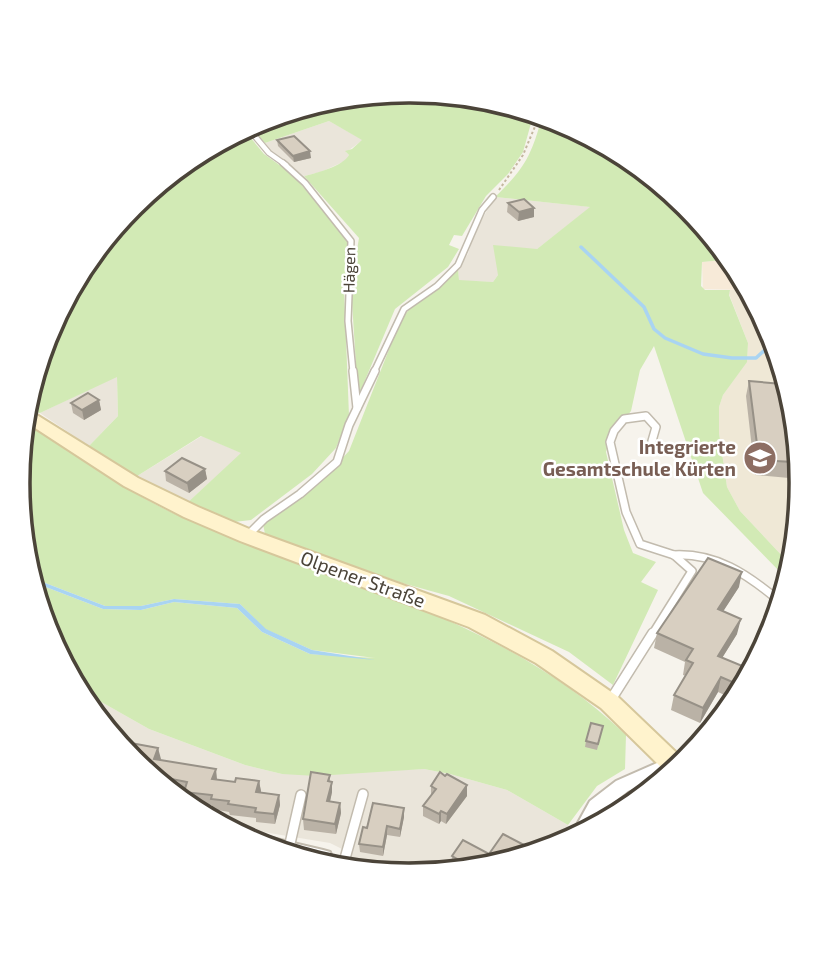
<svg xmlns="http://www.w3.org/2000/svg" width="819" height="966" font-family="'Exo 2',sans-serif">
<style>
.residential{fill:#eae5da}
.commercial{fill:#f7ead8}
.education{fill:#efe8d6}
.green{fill:#d2eab5}
.water{fill:#a9d4f2}
.lines{fill:none;stroke-linecap:round;stroke-linejoin:round}
.stream{stroke:#a9d4f2;stroke-width:3.5}
.lane-far3-casing{stroke:#c2bbae;stroke-width:7}
.lane-far2-casing{stroke:#c2bbae;stroke-width:8}
.lane-far1-casing{stroke:#c2bbae;stroke-width:10}
.lane-casing{stroke:#c2bbae;stroke-width:12}
.street-casing{stroke:#c2bbae;stroke-width:4}
.secondary-casing{stroke:#d6c79b;stroke-width:4}
.path{stroke:#c4b79f;stroke-width:2;stroke-dasharray:2.5 2.5;stroke-linecap:butt}
.lane-far3{stroke:#fff;stroke-width:4.5}
.lane-far2{stroke:#fff;stroke-width:5}
.lane-far1{stroke:#fff;stroke-width:7}
.lane{stroke:#fff;stroke-width:9}
.street{fill:#fff;fill-rule:evenodd}
.secondary{fill:#fff3cd;fill-rule:evenodd}
.wall{fill:#bab2a6}
.shaded-wall{fill:#979187}
.building{fill:#d8cfc1;stroke:#979187;stroke-width:2}
.labels{text-anchor:middle;stroke-width:5;stroke-linejoin:round;paint-order:stroke}
.far-street-label{font-size:16px;fill:#4b4439;stroke:#fff}
.education-label{font-size:19px;font-weight:bold;fill:#785e54;stroke:#fff;text-anchor:end}
.street-label{font-size:19px;fill:#4b4439;stroke:#fff}
.rim{fill:none;stroke:#4b4439;stroke-width:3.5}
</style>
<rect width="100%" height="100%" fill="#f6f3ec"/>
<!-- residential -->
<g class="residential">
<path d="M 329,121 L 363,140 L 346,152 L 349,155 L 347,160 L 321,172 L 304,176 L 272,153 L 265,143 Z"/>
<path d="M 495,197 L 591,207 L 537,249 L 498,275 L 493,282 L 459,281 L 458,269 L 468,254 L 474,233 Z"/>
<path d="M 117,376 L 118,416 L 89,446 L 40,413 Z"/>
<path d="M 202,436 L 242,453 L 185,505 L 134,478 Z"/>
<path d="M 89,695 L 149,729 L 245,765 L 282,774 L 424,769 L 450,774 L 507,790 L 568,825 L 563,843 L 559,845 L 409,875 L 361,865 L 344,850 L 330,843 L 233,827 L 132,760 Z"/>
</g>
<!-- commercial -->
<path class="commercial" d="M 723,260 L 743,290 L 703,289 L 702,262 Z"/>
<!-- education -->
<path class="education" d="M 730,290 L 743,290 L 772,333 L 801,483 L 786,560 L 740,511 L 727,487 L 719,433 L 719,407 L 723,395 L 747,361 L 748,343 L 729,294 Z"/>
<!-- green -->
<g class="green">
<path d="M 410,91 L 533,116 L 523,152 L 508,174 L 486,196 L 462,236 L 454,235 L 449,245 L 459,249 L 448,267 L 395,309 L 358,397 L 351,286 L 359,238 L 304,176 C 317,173 343,166 349,155 L 345,151 L 352,149 L 362,140 L 329,121 L 265,143 L 250,127 L 260,121 Z"/>
<path d="M 542,117 L 560,121 L 687,206 L 723,260 L 702,262 L 701,286 L 705,290 L 730,290 L 729,295 L 748,343 L 747,362 L 723,395 L 719,407 L 719,433 L 727,487 L 740,511 L 786,560 L 783,575 L 703,493 L 654,346 L 640,370 L 631,411 L 610,438 L 606,452 L 624,530 L 633,553 L 656,562 L 641,582 L 658,590 L 613,685 L 569,652 L 449,596 L 402,583 L 265,534 L 263,524 L 323,479 L 349,451 L 401,319 L 413,305 L 458,269 L 459,280 L 493,282 L 498,275 L 493,245 L 537,249 L 590,207 L 495,197 C 524,169 531,157 542,117 Z"/>
<path d="M 245,131 L 264,154 L 292,174 L 344,234 L 349,246 L 344,287 L 349,416 L 336,448 L 312,474 L 251,520 L 234,522 L 185,505 L 241,453 L 201,436 L 134,478 L 89,446 L 118,416 L 117,377 L 40,413 L 32,411 L 47,333 L 133,206 Z"/>
<path d="M 29,425 C 47,432 62,446 78,457 C 110,478 144,500 179,516 C 331,582 503,616 626,735 L 625,769 L 597,786 L 568,825 L 507,790 L 450,774 L 424,769 L 316,776 L 282,774 L 245,765 L 149,729 L 89,695 L 47,633 L 38,584 L 103,609 L 141,610 L 174,602 L 237,608 L 262,632 L 310,654 L 375,658 L 312,650 L 265,629 L 240,604 L 174,599 L 141,606 L 105,606 L 40,581 L 36,577 L 18,483 Z"/>
</g>
<!-- water -->
<path class="water" d="M 36,577 L 40,581 L 105,606 L 141,606 L 174,599 L 240,604 L 266,629 L 312,650 L 375,660 L 310,654 L 262,632 L 237,608 L 174,602 L 141,610 L 103,609 L 38,584 Z"/>
<g class="lines">
<!-- stream -->
<path class="stream" d="M 581,247 L 644,307 L 654,329 L 665,338 L 703,354 L 732,358 L 756,358 L 767,348 L 763,320"/>
<defs>
<path id="lane-far3" d="M 248,128 L 269,153 L 286,165"/>
<g id="lane-far2">
<path d="M 283,163 L 305,183 L 351,241 L 348,321 L 353,372"/>
<path d="M 374,372 L 404,309 L 437,286 L 458,265 L 482,210 L 493,197"/>
</g>
<g id="lane-far1">
<path d="M 353,371 L 357,408"/>
<path d="M 247,536 L 264,519 L 300,494 L 337,462 L 349,425 L 375,371"/>
<path d="M 674,555 C 716,553 747,574 778,600"/>
<path d="M 652,635 L 692,571 L 674,555 L 640,544 L 626,512 L 610,442 L 614,431 L 624,419 L 646,416 L 656,427 L 652,441"/>
</g>
<g id="lane">
<path d="M 610,701 L 653,633"/>
<path d="M 289,848 L 301,795"/>
<path d="M 344,862 L 363,794"/>
<path d="M 410,875 L 411,867"/>
</g>
<g id="street">
<path d="M 673,756 L 679,758 L 681,764 L 666,774 L 628,791 L 602,811 L 598,819 L 576,834 L 574,830 L 590,801 L 616,781 Z"/>
<path d="M 255,834 L 323,850 L 330,852 L 332,858 L 259,845 L 248,837 Z"/>
</g>
<path id="secondary" d="M 32,412 L 138,478 L 198,507 L 254,531 L 485,615 L 552,651 L 617,696 L 685,761 L 667,773 L 601,708 L 536,663 L 469,627 L 240,541 L 184,517 L 124,486 L 29,424 Z"/>
</defs>
<!-- lane-far3 casing -->
<use href="#lane-far3" class="lane-far3-casing"/>
<!-- lane-far2 casing -->
<use href="#lane-far2" class="lane-far2-casing"/>
<!-- lane-far1 casing -->
<use href="#lane-far1" class="lane-far1-casing"/>
<!-- lane casing -->
<use href="#lane" class="lane-casing"/>
<!-- street casing -->
<use href="#street" class="street-casing"/>
<!-- secondary casing -->
<use href="#secondary" class="secondary-casing"/>
<!-- path -->
<path class="path" d="M 499,190 L 523,155 L 539,117"/>
<!-- lane-far3 -->
<use href="#lane-far3" class="lane-far3"/>
<!-- lane-far2 -->
<use href="#lane-far2" class="lane-far2"/>
<!-- lane-far1 -->
<use href="#lane-far1" class="lane-far1"/>
<!-- lane -->
<use href="#lane" class="lane"/>
<!-- street -->
<use href="#street" class="street"/>
<!-- secondary -->
<use href="#secondary" class="secondary"/>
</g>
<!-- wall -->
<g class="wall">
<path d="M 277,140 L 311,158 L 294,162 L 278,146 Z"/>
<path d="M 508,203 L 534,217 L 518,221 L 507,212 Z"/>
<path d="M 776,357 L 780,375 L 773,372 Z"/>
<path d="M 749,381 L 782,384 L 802,483 L 797,506 L 794,506 L 789,478 L 755,475 L 746,396 Z"/>
<path d="M 99,400 L 101,410 L 84,420 L 73,413 L 71,403 Z"/>
<path d="M 205,469 L 207,479 L 189,493 L 166,481 L 165,471 Z"/>
<path d="M 739,587 L 723,611 L 737,634 L 722,658 L 747,668 L 751,665 L 729,697 L 718,692 L 700,723 L 671,710 L 674,695 L 686,676 L 683,675 L 685,662 L 654,648 L 657,633 Z"/>
<path d="M 603,726 L 597,750 L 585,747 L 586,741 Z"/>
<path d="M 112,729 L 122,742 L 158,748 L 160,760 L 217,780 L 235,782 L 259,781 L 261,792 L 279,795 L 280,805 L 275,824 L 256,822 L 256,818 L 230,815 L 229,812 L 212,809 L 212,805 L 197,803 L 185,795 L 184,792 L 177,790 L 132,760 Z"/>
<path d="M 330,775 L 330,781 L 332,782 L 332,792 L 330,801 L 340,803 L 341,813 L 336,834 L 304,830 L 303,819 Z"/>
<path d="M 431,786 L 467,796 L 446,824 L 441,821 L 439,824 L 423,816 L 423,806 L 431,795 Z"/>
<path d="M 404,808 L 404,817 L 400,837 L 387,835 L 383,856 L 360,852 L 359,844 L 367,828 Z"/>
<path d="M 524,845 L 523,852 L 451,866 L 452,856 L 489,854 Z"/>
</g>
<!-- shaded-wall -->
<g class="shaded-wall">
<path d="M 310,151 L 311,158 L 294,162 L 293,156 Z"/>
<path d="M 534,208 L 534,217 L 518,221 L 519,212 Z"/>
<path d="M 99,400 L 101,410 L 84,420 L 82,410 Z"/>
<path d="M 205,469 L 207,479 L 189,493 L 187,483 Z"/>
<path d="M 742,572 L 739,587 L 715,624 L 718,609 Z"/>
<path d="M 741,619 L 737,634 L 714,671 L 718,656 Z"/>
<path d="M 721,677 L 718,692 L 700,723 L 703,708 Z"/>
<path d="M 119,730 L 122,741 L 121,743 L 117,737 Z"/>
<path d="M 158,748 L 161,759 L 157,769 L 154,759 Z"/>
<path d="M 216,769 L 217,779 L 214,790 L 212,779 Z"/>
<path d="M 259,781 L 261,791 L 258,802 L 256,792 Z"/>
<path d="M 332,782 L 332,792 L 328,811 L 327,801 Z"/>
<path d="M 467,785 L 467,796 L 446,824 L 447,814 Z"/>
<path d="M 279,795 L 280,805 L 275,824 L 274,814 Z"/>
<path d="M 340,803 L 341,813 L 336,834 L 335,824 Z"/>
<path d="M 404,808 L 404,817 L 400,837 L 400,829 Z"/>
<path d="M 441,811 L 441,821 L 439,824 L 439,814 Z"/>
<path d="M 387,826 L 387,835 L 383,856 L 383,847 Z"/>
</g>
<!-- building -->
<g class="building">
<path d="M 294,136 L 310,151 L 293,156 L 277,140 Z"/>
<path d="M 524,199 L 534,208 L 519,212 L 508,203 Z"/>
<path d="M 749,381 L 782,384 L 802,483 L 800,490 L 798,490 L 793,462 L 759,460 Z"/>
<path d="M 88,393 L 99,400 L 82,410 L 71,403 Z"/>
<path d="M 182,458 L 205,469 L 187,483 L 165,471 Z"/>
<path d="M 708,558 L 742,572 L 718,609 L 741,619 L 718,656 L 747,668 L 749,664 L 751,665 L 737,684 L 721,677 L 703,708 L 674,695 L 693,663 L 686,660 L 693,649 L 657,633 Z"/>
<path d="M 591,723 L 603,726 L 598,744 L 586,741 Z"/>
<path d="M 112,729 L 119,730 L 117,737 Z"/>
<path d="M 120,741 L 158,748 L 154,759 L 216,769 L 212,779 L 235,782 L 236,778 L 259,781 L 256,792 L 279,795 L 274,814 L 255,812 L 256,808 L 228,804 L 229,801 L 211,799 L 212,795 L 184,792 L 187,782 L 156,776 L 132,760 Z"/>
<path d="M 311,772 L 330,775 L 328,781 L 332,782 L 327,801 L 340,803 L 335,824 L 303,819 Z"/>
<path d="M 440,772 L 445,776 L 447,774 L 467,785 L 447,814 L 441,811 L 439,814 L 423,806 L 436,789 L 431,786 Z"/>
<path d="M 373,803 L 404,808 L 400,829 L 387,826 L 383,847 L 359,844 L 363,827 L 367,828 Z"/>
<path d="M 503,834 L 524,845 L 519,853 L 466,864 L 452,856 L 463,840 L 489,854 Z"/>
</g>
<!-- icons -->
<defs>
<symbol id="school-disc" viewBox="-11 -11 22 22"><circle r="9.5" fill="#8d6e63" stroke="#fff"/><path d="M0-5L7-2L0 1L-7-2ZM-4 1L0 2.5L4 1V4Q0 6-4 4Z" fill="#fff"/></symbol>
</defs>
<g fill-rule="evenodd">
<use href="#school-disc" x="741" y="439" width="38" height="38"/>
</g>
<g class="labels">
<!-- far-street labels -->
<g class="far-street-label">
<text transform="translate(349 270) rotate(-89)" y="6">Hägen</text>
</g>
<!-- education labels -->
<g class="education-label">
<text x="736" y="454">Integrierte<tspan x="736" dy="22">Gesamtschule Kürten</tspan></text>
</g>
<!-- street labels -->
<g class="street-label">
<text transform="translate(363 579) rotate(20)" y="7">Olpener Straße</text>
</g>
</g>
<!-- crop -->
<path d="M0 0H819V966H0ZM409 103H410A379 379 0 0 1 789 482V484A379 379 0 0 1 410 863H409A379 379 0 0 1 30 484V482A379 379 0 0 1 409 103Z" fill="#fff" fill-rule="evenodd"/>
<path class="rim" d="M409 103H410A379 379 0 0 1 789 482V484A379 379 0 0 1 410 863H409A379 379 0 0 1 30 484V482A379 379 0 0 1 409 103Z"/>
</svg>
